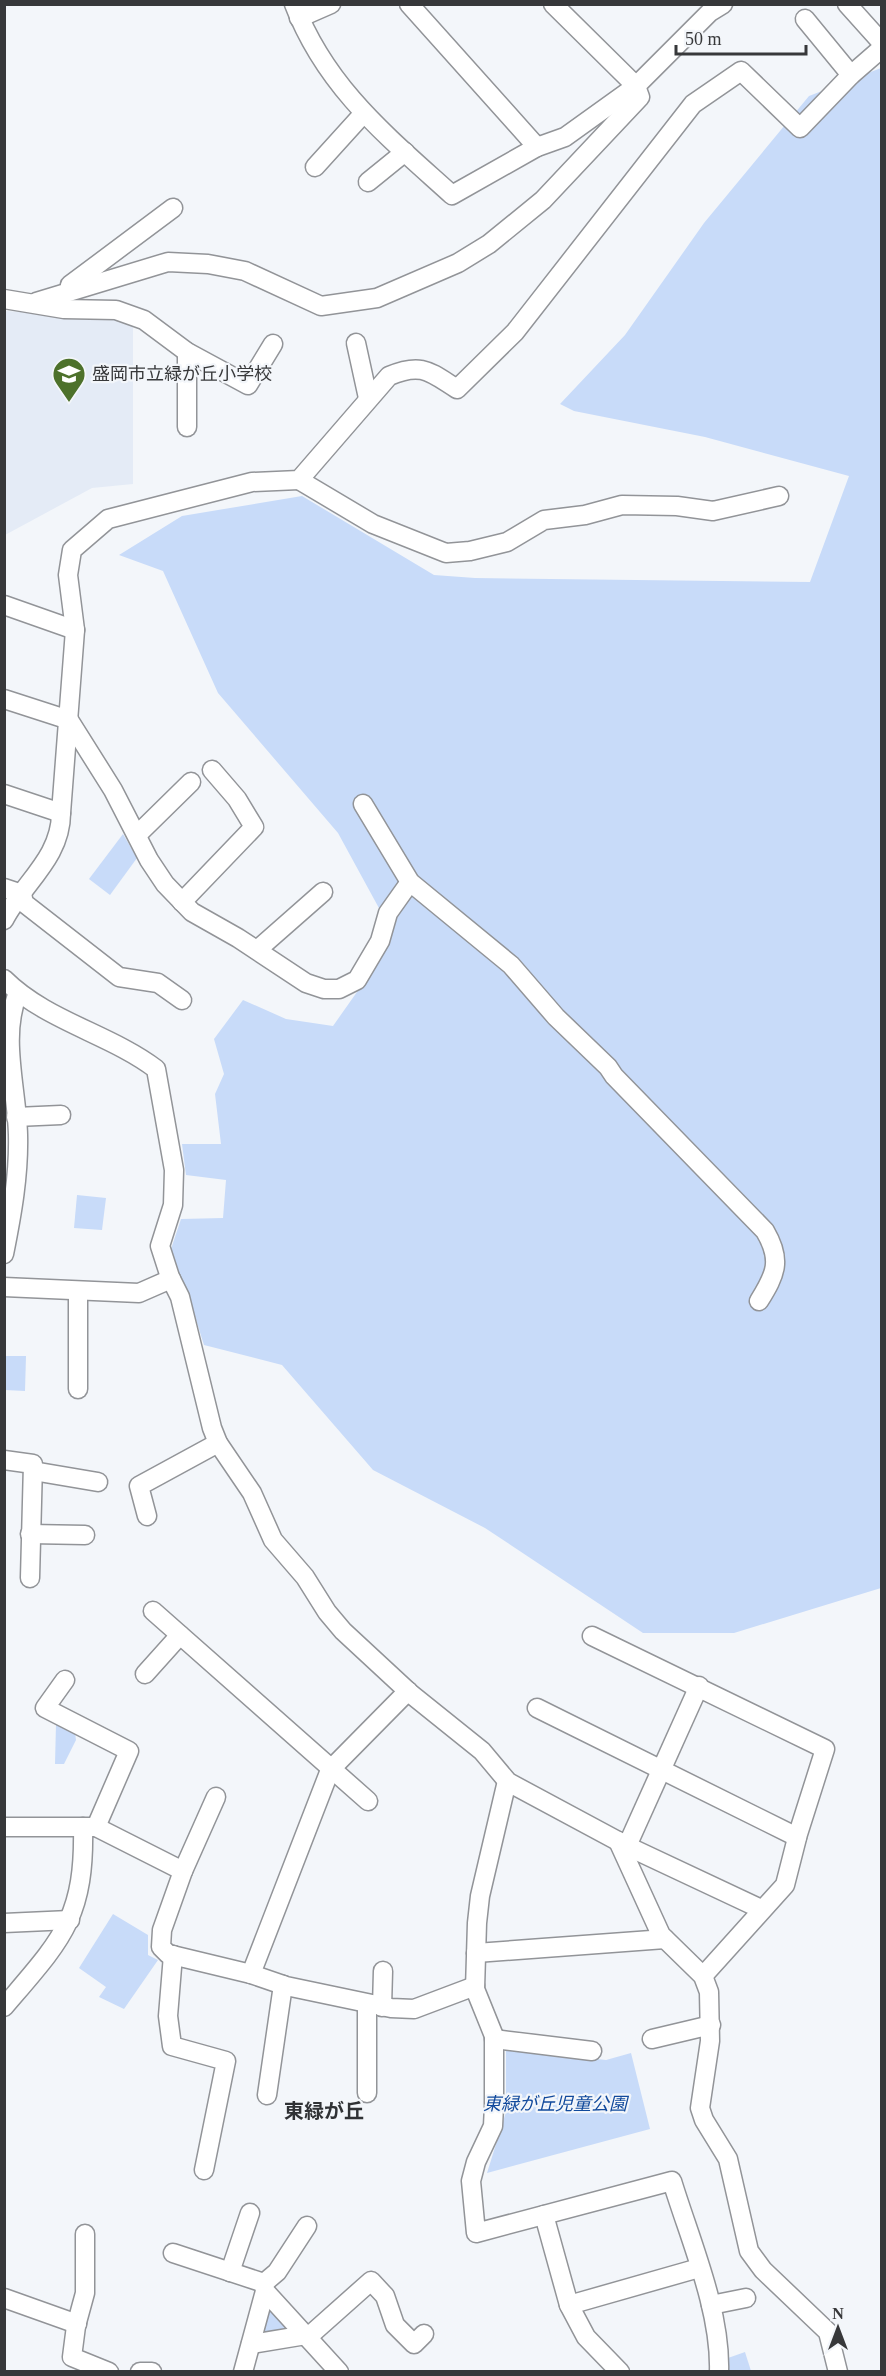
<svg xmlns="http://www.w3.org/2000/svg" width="886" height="2376" font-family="'Times New Roman','Noto Sans JP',serif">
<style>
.built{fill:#e4ebf6}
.green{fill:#c8dbf9}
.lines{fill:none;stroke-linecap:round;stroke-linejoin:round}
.minor-casing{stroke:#929498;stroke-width:21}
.minor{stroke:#fff;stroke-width:18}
.labels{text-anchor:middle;stroke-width:4.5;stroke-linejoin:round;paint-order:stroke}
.poi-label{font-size:18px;fill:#37383a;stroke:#f3f6fa;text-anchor:start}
.park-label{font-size:18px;font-style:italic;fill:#11499c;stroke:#f3f6fa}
.neighbourhood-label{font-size:20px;font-weight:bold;fill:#303235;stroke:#f3f6fa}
</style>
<rect width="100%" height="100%" fill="#f3f6fa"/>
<!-- built -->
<path class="built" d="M 4,311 L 89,315 L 133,322 L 133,484 L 92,488 L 5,535 Z"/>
<!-- green -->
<g class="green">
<path d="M 881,68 L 881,1588 L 734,1633 L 643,1633 L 485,1528 L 373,1470 L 282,1365 L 204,1345 L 185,1285 L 177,1271 L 171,1249 L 181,1219 L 223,1218 L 226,1180 L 186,1175 L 182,1144 L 221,1144 L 215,1094 L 224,1074 L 214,1039 L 243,1000 L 286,1019 L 333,1026 L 376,965 L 392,932 L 338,833 L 218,693 L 163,571 L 119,555 L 182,516 L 302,496 L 434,575 L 475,578 L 810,582 L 849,476 L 705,437 L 574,411 L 560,404 L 625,335 L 704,223 L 809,96 Z"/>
<path d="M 123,834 L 137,858 L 110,895 L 89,879 Z"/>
<path d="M 77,1195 L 106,1198 L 102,1230 L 74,1228 Z"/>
<path d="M 4,1356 L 26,1356 L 25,1391 L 5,1390 Z"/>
<path d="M 56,1724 L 75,1733 L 76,1740 L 64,1764 L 55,1764 Z"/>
<path d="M 113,1914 L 148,1935 L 148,1955 L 158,1960 L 124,2009 L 99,1997 L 106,1987 L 79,1968 Z"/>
<path d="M 506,2049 L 606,2060 L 631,2053 L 650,2129 L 487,2173 L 506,2112 Z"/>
<path d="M 270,2308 L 288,2328 L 287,2331 L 263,2336 Z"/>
<path d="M 745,2352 L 751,2371 L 727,2372 L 728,2358 Z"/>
</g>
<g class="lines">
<defs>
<g id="minor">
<path d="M 294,4 C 326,88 388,137 452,195 L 537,147 L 565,137 L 636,86 L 710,12 L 723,4"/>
<path d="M 409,4 L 537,147"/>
<path d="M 847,4 L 882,43"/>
<path d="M 299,18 L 331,4"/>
<path d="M 805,19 L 851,75"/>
<path d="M 315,167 L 363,114"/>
<path d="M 368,182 L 405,152"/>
<path d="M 70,285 L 173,208"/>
<path d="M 4,299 L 64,309 L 116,310 L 144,320 L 187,352 L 248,385 L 273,344"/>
<path d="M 36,302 L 168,262 L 208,264 L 245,271 L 321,306 L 377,298 L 458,263 L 489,244 L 543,200 L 640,97 L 636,86 L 553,4"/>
<path d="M 356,343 L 368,398"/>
<path d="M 187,352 L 187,427"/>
<path d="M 299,480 L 373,524 L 446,553 L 470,551 L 507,542 L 544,520 L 585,515 L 622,505 L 677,506 L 713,511 L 779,496"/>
<path d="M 4,605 L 75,630"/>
<path d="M 4,699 L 69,720 L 113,790 L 149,860 L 165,884 L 192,912 L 238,938 L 306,983 L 324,989 L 339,989 L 357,980 L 380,941 L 388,913 L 410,882"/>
<path d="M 4,794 L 61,813 L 75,630 L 68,575 L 72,550 L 108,519 L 252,482 L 299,480 L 389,376 C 422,362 430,372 457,389 L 515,332 L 693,104 L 741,71 L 800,128 L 851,75 L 882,48"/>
<path d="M 363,804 L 410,882 L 511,965 L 556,1017 L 608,1067 L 614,1076 L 765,1231 C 782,1260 776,1274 759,1301"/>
<path d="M 137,835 L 191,782"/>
<path d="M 4,888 L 22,894"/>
<path d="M 22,894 L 24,903 L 119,977 L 158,983 L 182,1000"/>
<path d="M 182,902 L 254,827 L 237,799 L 212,770"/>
<path d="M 4,920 C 23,883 61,858 61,813"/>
<path d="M 257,950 L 323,892"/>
<path d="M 4,979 C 46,1021 110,1034 156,1069 L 174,1170 L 173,1205 L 160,1246 L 170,1277 L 180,1297 L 212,1428 L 218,1443 L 252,1493 L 273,1540 L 305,1577 L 327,1612 L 343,1631 L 411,1694 L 482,1751 L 508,1782 L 629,1847 L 761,1909"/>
<path d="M 16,1117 L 61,1115"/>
<path d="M 4,1254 C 12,1214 19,1175 18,1135 C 17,1089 0,1037 18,993"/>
<path d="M 4,1287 L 139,1293 L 171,1279"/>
<path d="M 78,1389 L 78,1292"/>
<path d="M 4,1460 L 33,1464 L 30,1578"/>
<path d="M 33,1471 L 98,1482"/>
<path d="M 147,1516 L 139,1486 L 218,1443"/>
<path d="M 30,1534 L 85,1535"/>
<path d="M 153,1611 L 368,1801"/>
<path d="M 592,1636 L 825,1749 L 798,1834 L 785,1885 L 703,1976"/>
<path d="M 145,1674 L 180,1635"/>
<path d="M 65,1680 L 45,1708 L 129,1751 L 96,1827"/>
<path d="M 537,1708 L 797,1837"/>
<path d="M 507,1781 L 480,1896 L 477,1923 L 475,1989 L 494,2036 L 494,2106 L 493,2126 L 476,2162 L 471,2181 L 476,2233 L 672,2181 C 690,2240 721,2310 719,2372"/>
<path d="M 4,1827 L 96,1827 L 183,1871 L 162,1930 L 161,1947 L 168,1954 L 251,1974 L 286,1986 L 391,2008 L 414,2009 L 475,1986"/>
<path d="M 618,1841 L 661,1935 L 703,1976 L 709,1992 L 710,2041 L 700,2108 L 704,2120 L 728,2159 L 749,2251 L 763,2270 L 828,2332 L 838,2372"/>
<path d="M 627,1846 L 699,1686"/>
<path d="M 183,1871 L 216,1797"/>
<path d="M 4,1923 L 70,1920"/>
<path d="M 476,1953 L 665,1939"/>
<path d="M 173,1955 L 168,2016 L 172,2046 L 226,2061 L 204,2170"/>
<path d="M 251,1974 L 330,1770 L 408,1691"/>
<path d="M 4,2007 C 61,1940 85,1919 83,1827"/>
<path d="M 382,2007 L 383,1971"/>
<path d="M 494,2039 L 592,2051"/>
<path d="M 652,2039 L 711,2025"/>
<path d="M 367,2093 L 367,2004"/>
<path d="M 267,2095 L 283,1985"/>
<path d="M 544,2215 L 569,2305 L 586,2337 L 620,2372"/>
<path d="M 85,2234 L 85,2293 L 76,2326 L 72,2357 L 109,2372"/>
<path d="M 173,2253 L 264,2283 L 265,2291 L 339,2372"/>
<path d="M 230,2272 L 250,2213"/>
<path d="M 264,2283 L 277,2272 L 307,2226"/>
<path d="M 4,2298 L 77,2324"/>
<path d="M 569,2305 L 699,2268"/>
<path d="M 711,2305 L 746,2298"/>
<path d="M 308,2337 L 371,2281 L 385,2296 L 395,2325 L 414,2344 L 424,2334"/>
<path d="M 251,2344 L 306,2335"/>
<path d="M 140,2372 L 152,2372"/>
<path d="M 243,2372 L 265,2291"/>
</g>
</defs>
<!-- minor casing -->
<use href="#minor" class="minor-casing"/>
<!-- minor -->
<use href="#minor" class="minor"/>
</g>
<!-- icons -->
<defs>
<symbol id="school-pin" viewBox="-11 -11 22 30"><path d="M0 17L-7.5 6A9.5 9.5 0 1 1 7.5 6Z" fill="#4d712b" stroke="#f3f6fa"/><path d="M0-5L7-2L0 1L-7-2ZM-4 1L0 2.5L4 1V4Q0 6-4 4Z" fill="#fff"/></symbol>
</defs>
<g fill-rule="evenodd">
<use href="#school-pin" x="50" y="355" width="38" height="52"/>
</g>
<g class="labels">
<!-- poi labels -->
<g class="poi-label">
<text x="92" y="380">盛岡市立緑が丘小学校</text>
</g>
<!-- park labels -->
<g class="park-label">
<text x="555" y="2110">東緑が丘児童公園</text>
</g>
<!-- neighbourhood labels -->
<g class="neighbourhood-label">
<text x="324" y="2118">東緑が丘</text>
</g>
</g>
<!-- border -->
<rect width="886" height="2376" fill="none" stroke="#37383a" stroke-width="12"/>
<!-- north arrow -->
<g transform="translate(838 2328)" stroke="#f3f6fa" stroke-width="4.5" paint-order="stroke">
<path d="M0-4.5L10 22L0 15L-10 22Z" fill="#37383a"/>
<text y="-9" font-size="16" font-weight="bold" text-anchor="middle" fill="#37383a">N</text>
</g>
<!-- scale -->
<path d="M676 45v9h130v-9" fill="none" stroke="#37383a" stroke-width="3"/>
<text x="685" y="45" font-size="18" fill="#37383a" stroke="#f3f6fa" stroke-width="4.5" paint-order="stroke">50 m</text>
</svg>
